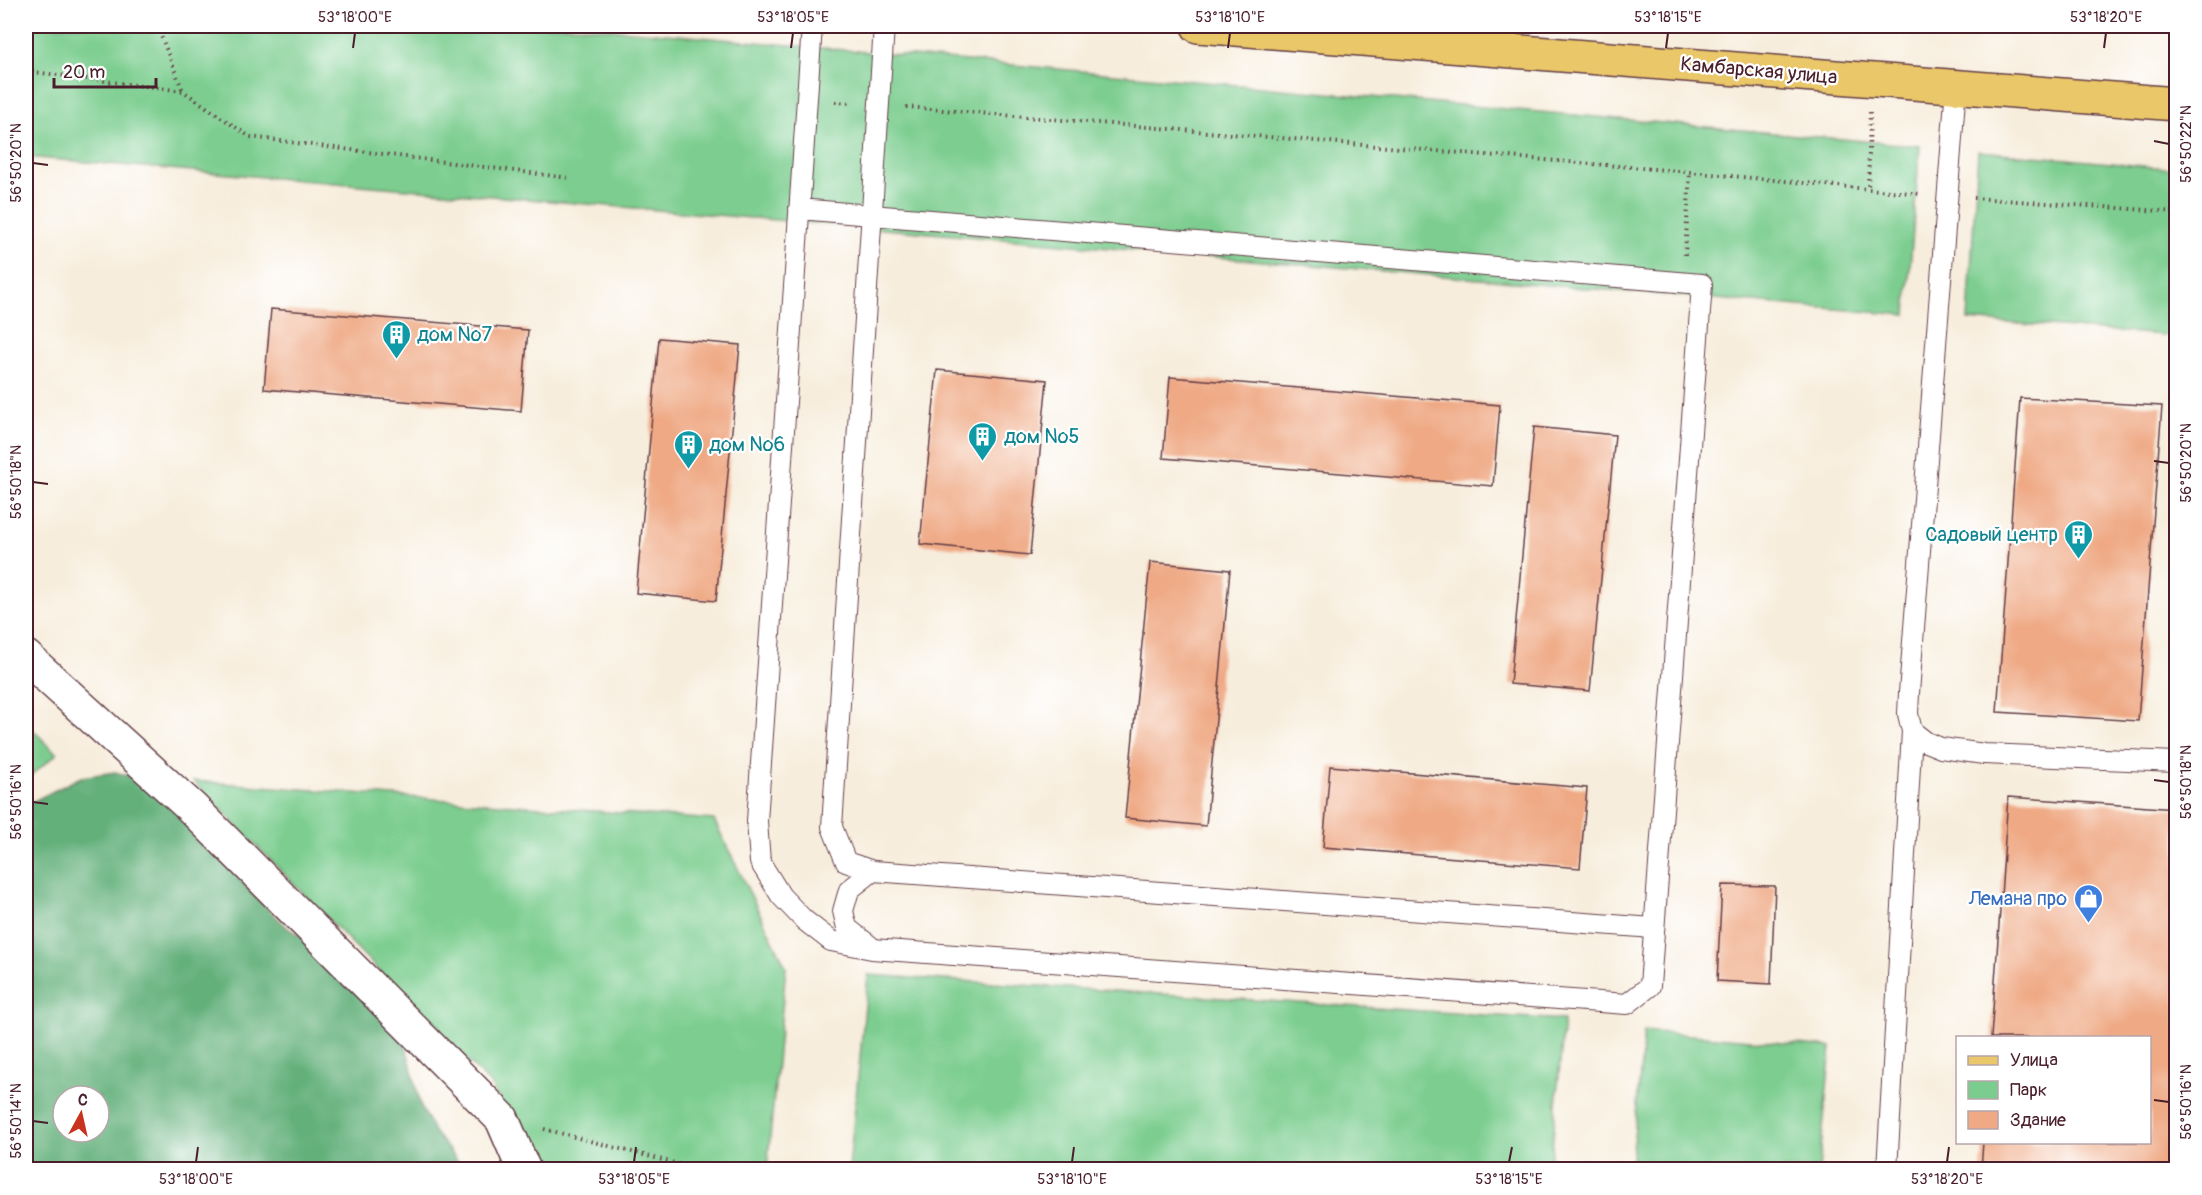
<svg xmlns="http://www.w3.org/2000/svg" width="2202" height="1195" font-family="Pangolin,sans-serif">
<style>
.green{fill:#7bcd8f;stroke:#62765d;stroke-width:1.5}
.forest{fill:#64b07a;stroke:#576852;stroke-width:1.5;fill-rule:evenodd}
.building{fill:#efa984}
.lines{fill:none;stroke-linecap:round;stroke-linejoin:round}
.service-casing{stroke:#643e46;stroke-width:22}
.minor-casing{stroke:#643e46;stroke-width:36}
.primary-casing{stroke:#643e46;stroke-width:36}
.path{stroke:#643e46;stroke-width:4;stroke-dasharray:1.5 4.5;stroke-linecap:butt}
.service{stroke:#fff;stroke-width:20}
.minor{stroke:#fff;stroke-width:33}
.primary{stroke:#eac769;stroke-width:33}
.ticks{fill:none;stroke:#4a1f2b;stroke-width:2}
.labels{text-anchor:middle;stroke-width:4.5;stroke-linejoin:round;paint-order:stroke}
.street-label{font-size:20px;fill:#4a1f2b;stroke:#fff}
.culture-label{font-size:20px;fill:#0d838f;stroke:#fff;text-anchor:start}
.shop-label{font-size:20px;fill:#366cbe;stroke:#fff;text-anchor:end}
.neatline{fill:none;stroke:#4a1f2b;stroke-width:2}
.ticks-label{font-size:15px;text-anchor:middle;fill:#4a1f2b}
</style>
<rect width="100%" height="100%" fill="#fff"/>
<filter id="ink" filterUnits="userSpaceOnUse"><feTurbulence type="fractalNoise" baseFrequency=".0167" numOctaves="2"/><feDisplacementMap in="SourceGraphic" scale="12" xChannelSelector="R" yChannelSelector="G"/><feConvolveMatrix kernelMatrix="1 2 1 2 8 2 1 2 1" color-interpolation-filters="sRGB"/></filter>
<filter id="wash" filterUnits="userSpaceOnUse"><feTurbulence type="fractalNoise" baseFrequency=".008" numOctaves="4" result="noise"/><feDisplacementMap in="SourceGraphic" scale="24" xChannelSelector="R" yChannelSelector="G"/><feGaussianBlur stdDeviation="1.35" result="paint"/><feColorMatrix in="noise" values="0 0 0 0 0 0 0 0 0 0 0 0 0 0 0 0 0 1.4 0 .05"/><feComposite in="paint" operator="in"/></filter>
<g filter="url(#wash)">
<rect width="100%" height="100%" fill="#f7eddc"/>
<!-- green -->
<g class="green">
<path d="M 26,26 L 577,26 L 1920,146 L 1906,315 L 26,157 Z"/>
<path d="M 1978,151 L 2176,169 L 2176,336 L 1968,320 Z"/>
<path d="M 26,723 L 57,754 L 26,779 Z"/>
<path d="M 193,781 L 714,820 L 786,967 L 767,1169 L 535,1169 L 492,1086 Z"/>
<path d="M 868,975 L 1564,1020 L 1550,1169 L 849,1169 Z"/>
<path d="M 1644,1031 L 1831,1047 L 1819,1169 L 1631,1169 Z"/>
</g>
<!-- forest -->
<path class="forest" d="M 115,772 L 143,780 L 175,806 L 256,898 L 289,929 L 320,949 L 405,1041 L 421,1107 L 435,1133 L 464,1169 L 26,1169 L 26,805 L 81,777 ZM 63,1096 L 99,1096 L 99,1132 L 63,1132 Z"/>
<g id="blocks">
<!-- building -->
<g class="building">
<path d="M 271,309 L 528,330 L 521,411 L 264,389 Z"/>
<path d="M 659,338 L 740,345 L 716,601 L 636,593 Z"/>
<path d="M 937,370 L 1047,380 L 1030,555 L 920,544 Z"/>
<path d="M 1170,377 L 1500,405 L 1493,486 L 1163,458 Z"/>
<path d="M 2020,398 L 2162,406 L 2138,721 L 1997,712 Z"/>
<path d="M 1534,427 L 1615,435 L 1590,691 L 1510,684 Z"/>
<path d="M 1150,562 L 1230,570 L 1206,826 L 1125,818 Z"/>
<path d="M 1330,766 L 1587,788 L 1580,868 L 1323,847 Z"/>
<path d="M 2008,797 L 2176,809 L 2176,1170 L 1981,1170 L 1983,1142 L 2150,1142 L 2150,1038 L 1991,1038 Z"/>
<path d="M 1722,885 L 1775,886 L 1771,984 L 1717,981 Z"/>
</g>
</g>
</g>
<g filter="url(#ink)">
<use href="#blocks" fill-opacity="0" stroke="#643e46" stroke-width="1.5"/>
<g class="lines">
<defs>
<g id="service">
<path d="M 884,26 L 832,827 L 846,862 L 873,871 L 1654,928"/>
<path d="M 1956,86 L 1909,693 L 1908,714 L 1912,731 L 1926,742 L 1941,748 L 1984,754 L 2176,762"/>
<path d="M 799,209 L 1702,284 L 1650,986 L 1627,1004 L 872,949 L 831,941 L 804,920 L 781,896 L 760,862 L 757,821 L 812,26"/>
<path d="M 870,946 L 847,928 L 843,911 L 849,890 L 873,871"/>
<path d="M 1887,1170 L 1912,731"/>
</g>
<path id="minor" d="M 26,657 L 192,808 L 502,1119 L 524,1170"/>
<path id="primary" d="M 1198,26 L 2176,104"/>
</defs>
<!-- service casing -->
<use href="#service" class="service-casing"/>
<!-- minor casing -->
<use href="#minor" class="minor-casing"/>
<!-- primary casing -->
<use href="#primary" class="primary-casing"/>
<!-- path -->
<g class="path">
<path d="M 157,26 L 183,91"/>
<path d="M 26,71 L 183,91 L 250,137 L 570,178"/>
<path d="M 835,102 L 851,103"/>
<path d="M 906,107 L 1690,172 L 1868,189"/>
<path d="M 1870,112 L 1868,189 L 1921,194"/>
<path d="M 1974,198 L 2176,212"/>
<path d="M 1685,255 L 1690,172"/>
<path d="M 544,1129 L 701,1170"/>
</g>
<!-- service -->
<use href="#service" class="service"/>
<!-- minor -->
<use href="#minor" class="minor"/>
<!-- primary -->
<use href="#primary" class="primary"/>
</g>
</g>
<!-- ticks -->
<path class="ticks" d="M 353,48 L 355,33M 791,48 L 793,33M 1228,48 L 1230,33M 1666,48 L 1668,33M 2104,48 L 2106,33M 2154,141 L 2169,144M 33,163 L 48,165M 2154,461 L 2169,463M 33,482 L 48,484M 2154,780 L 2169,782M 33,802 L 48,804M 2154,1100 L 2169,1102M 33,1121 L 48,1123M 196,1162 L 198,1147M 634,1162 L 636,1147M 1072,1162 L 1074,1147M 1509,1162 L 1512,1147M 1947,1162 L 1949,1147"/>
<!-- icons -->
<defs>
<symbol id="building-pin" viewBox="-11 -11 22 30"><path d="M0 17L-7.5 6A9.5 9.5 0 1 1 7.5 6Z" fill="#0f9aa8" stroke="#fff"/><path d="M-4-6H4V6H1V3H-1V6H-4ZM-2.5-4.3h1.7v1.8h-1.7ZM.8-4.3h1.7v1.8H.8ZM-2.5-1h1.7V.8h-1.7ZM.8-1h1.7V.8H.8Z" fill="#fff"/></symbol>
<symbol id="shop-pin" viewBox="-11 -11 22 30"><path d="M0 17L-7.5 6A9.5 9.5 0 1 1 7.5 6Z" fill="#3f7fe0" stroke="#fff"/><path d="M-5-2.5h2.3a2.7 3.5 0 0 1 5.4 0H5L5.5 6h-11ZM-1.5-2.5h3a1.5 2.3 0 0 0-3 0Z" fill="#fff"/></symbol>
</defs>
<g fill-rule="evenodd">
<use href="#building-pin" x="380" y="318" width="33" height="45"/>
<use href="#building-pin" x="966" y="420" width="33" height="45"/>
<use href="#building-pin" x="672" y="428" width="33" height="45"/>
<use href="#building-pin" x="2062" y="518" width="33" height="45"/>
<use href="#shop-pin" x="2072" y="882" width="33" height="45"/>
</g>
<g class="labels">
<!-- street labels -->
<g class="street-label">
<text transform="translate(1759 70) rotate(5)" y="7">Камбарская улица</text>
</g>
<!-- culture labels -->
<g class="culture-label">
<text x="417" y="341">дом №7</text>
<text x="1004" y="443">дом №5</text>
<text x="709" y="451">дом №6</text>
<text x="2058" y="541" text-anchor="end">Садовый центр</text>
</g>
<!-- shop labels -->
<g class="shop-label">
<text x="2067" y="905">Лемана про</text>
</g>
</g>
<!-- margin -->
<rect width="2202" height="1195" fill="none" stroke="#fff" stroke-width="66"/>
<!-- legend -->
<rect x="1956" y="1036" width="195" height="108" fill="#ffffff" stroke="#b7a5aa" stroke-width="1.5"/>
<rect x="1968" y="1056" width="30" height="9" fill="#eac769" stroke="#b7a5aa" stroke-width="1.5"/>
<text x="2010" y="1066" font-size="18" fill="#4a1f2b">Улица</text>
<rect x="1968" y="1081" width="30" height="18" fill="#7bcd8f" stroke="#b7a5aa" stroke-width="1.5"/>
<text x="2010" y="1096" font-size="18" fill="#4a1f2b">Парк</text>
<rect x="1968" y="1111" width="30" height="18" fill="#efa984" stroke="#b7a5aa" stroke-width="1.5"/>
<text x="2010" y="1126" font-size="18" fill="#4a1f2b">Здание</text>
<!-- north arrow -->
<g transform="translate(81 1114) rotate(8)"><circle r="28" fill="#ffffff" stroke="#b7a5aa" stroke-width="1.5"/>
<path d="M0-4.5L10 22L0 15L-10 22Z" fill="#c8321e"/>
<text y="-9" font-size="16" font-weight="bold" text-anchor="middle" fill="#4a1f2b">С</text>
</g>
<!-- scale -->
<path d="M54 78v9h102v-9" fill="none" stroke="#4a1f2b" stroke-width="3"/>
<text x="63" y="78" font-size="18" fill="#4a1f2b" stroke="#ffffff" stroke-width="4.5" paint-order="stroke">20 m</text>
<rect x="33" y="33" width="2136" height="1129" class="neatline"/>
<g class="ticks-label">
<text x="355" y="22">53°18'00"E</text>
<text x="793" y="22">53°18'05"E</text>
<text x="1230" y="22">53°18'10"E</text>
<text x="1668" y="22">53°18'15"E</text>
<text x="2106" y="22">53°18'20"E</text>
<text transform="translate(2186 144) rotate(-90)" y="5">56°50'22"N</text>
<text transform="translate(16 163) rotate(-90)" y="5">56°50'20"N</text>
<text transform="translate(2186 463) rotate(-90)" y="5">56°50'20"N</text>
<text transform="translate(16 482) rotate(-90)" y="5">56°50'18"N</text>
<text transform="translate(2186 782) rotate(-90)" y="5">56°50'18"N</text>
<text transform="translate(16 802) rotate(-90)" y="5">56°50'16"N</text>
<text transform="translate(2186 1102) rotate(-90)" y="5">56°50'16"N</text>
<text transform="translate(16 1121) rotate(-90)" y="5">56°50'14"N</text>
<text x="196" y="1184">53°18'00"E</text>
<text x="634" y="1184">53°18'05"E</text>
<text x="1072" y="1184">53°18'10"E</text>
<text x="1509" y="1184">53°18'15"E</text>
<text x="1947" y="1184">53°18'20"E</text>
</g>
</svg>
